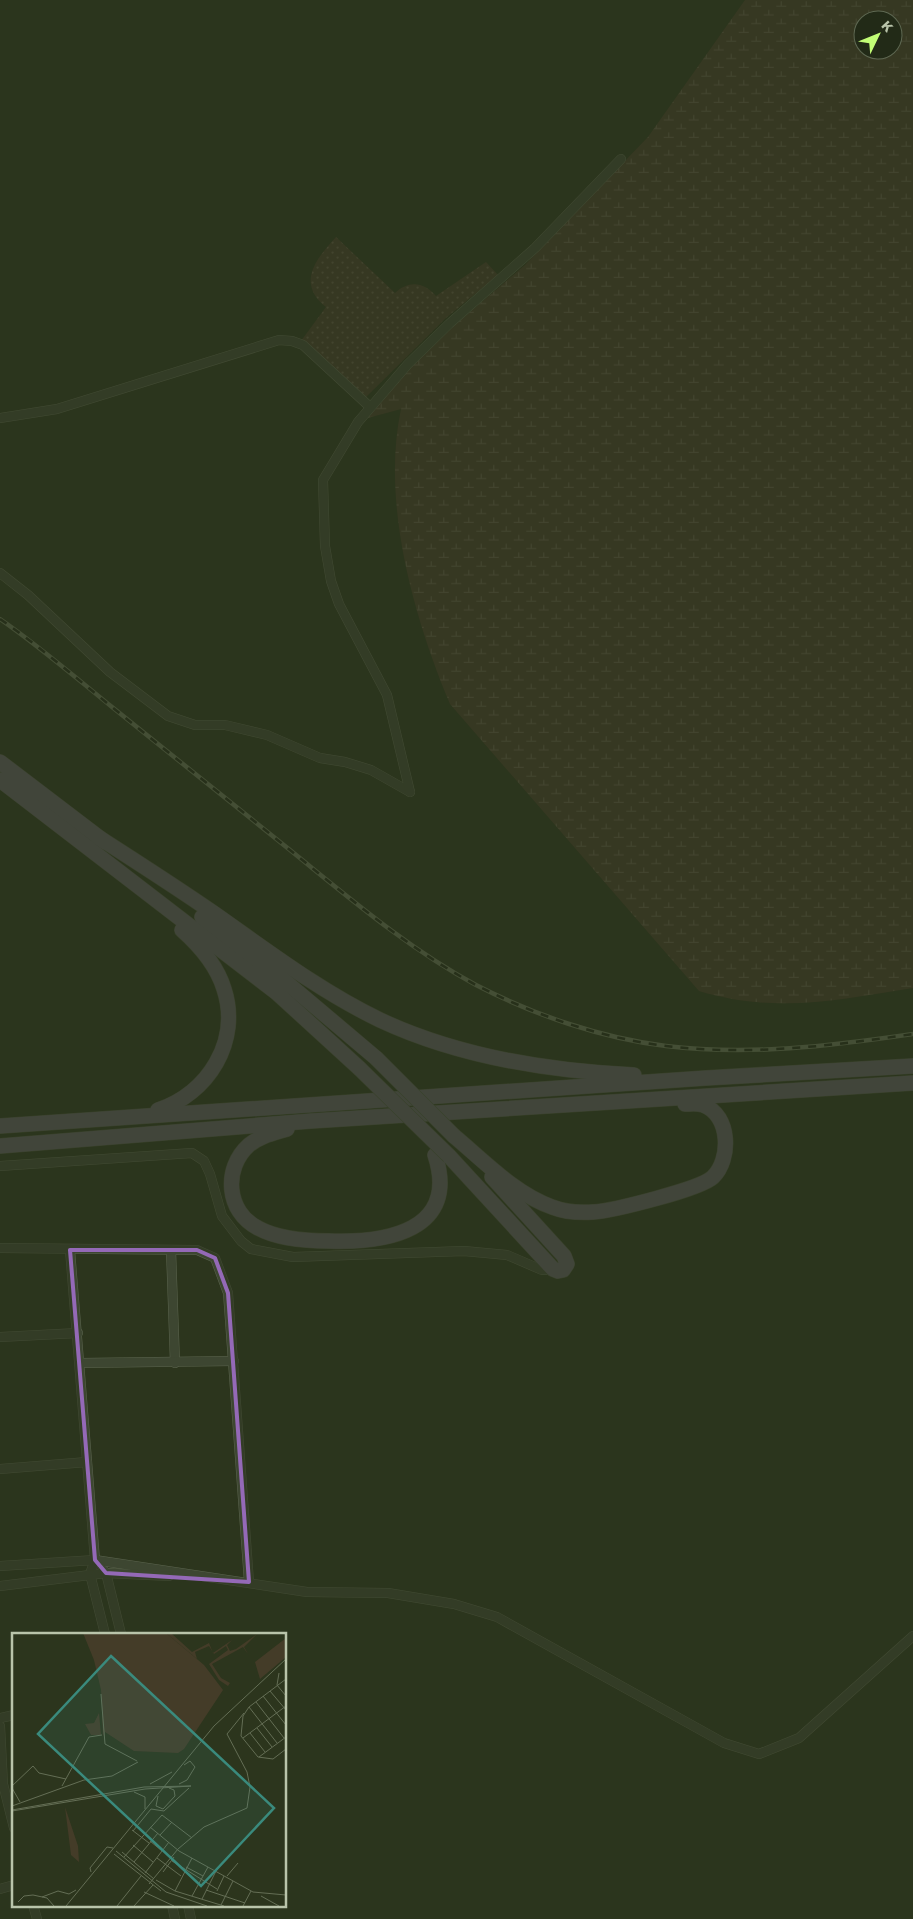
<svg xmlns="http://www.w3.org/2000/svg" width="913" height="1919" font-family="'Work Sans',sans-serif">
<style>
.grass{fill:url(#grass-dots)}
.wetland{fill:url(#wetland-marsh);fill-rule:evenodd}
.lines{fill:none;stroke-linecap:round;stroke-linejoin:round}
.minor-casing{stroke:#5b644e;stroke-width:10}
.trunk-casing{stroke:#48503c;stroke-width:16}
.minor{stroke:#3d4631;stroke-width:9}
.trunk{stroke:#5c5a5e;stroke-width:15}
.rail-casing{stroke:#626e52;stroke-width:4.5}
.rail{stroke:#222a17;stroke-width:2.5;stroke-dasharray:8;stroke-linecap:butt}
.trunk-bridge-casing{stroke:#48503c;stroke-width:16;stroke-linecap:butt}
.trunk-bridge{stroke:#5c5a5e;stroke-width:15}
.marked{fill:none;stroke:#9469b7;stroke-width:4;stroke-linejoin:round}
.inset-road{fill:none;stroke:#646e55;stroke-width:1}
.view{fill:#3a8a7d;fill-opacity:0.15;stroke:#3a8a7d;stroke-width:2.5}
.inset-edge{fill:none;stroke:#b9c4aa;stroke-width:2.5}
</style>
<defs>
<pattern id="grass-dots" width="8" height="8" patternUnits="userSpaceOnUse" patternTransform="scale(1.25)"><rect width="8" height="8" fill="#443c28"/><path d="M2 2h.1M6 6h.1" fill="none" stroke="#5d5744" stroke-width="1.8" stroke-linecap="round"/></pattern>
<pattern id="wetland-marsh" width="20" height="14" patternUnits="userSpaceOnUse" patternTransform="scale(1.25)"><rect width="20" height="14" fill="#443c28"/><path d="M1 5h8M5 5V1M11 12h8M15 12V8" fill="none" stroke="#5d5744"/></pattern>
</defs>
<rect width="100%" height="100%" fill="#2c351d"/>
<!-- grass -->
<path class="grass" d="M 336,237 L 395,293 C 409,280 424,282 436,296 L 486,262 L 498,275 L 446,318 L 363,400 L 301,341 L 326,307 C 296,283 316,259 336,237 Z"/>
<!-- wetland -->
<path class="wetland" d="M 745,0 L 913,0 L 913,988 C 836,1000 776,1014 699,991 L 450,704 C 414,618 381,503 401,409 L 364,419 L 408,370 L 455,325 L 525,265 L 648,137 ZM 863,20 L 893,20 L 893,50 L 863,50 Z"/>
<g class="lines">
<defs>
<g id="minor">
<path d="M 0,418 L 57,409 L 279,340 L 292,341 L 303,345 L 370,407"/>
<path d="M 0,573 L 28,595 L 110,672 L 168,716 L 195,725 L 225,725 L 267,735 L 320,758 L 345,762 L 371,770 L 410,792"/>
<path d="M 410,792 L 387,695 L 339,604 L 331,581 L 325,546 L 323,480 L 358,422 L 408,364 L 449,324 L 535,248 L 621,159"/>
<path d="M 0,1166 L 192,1153 L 204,1161 L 210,1174 L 222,1216 L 241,1241 L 251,1249 L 293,1257 L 464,1251 L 507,1255 L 542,1270 L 555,1270"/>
<path d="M 0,1248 L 197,1250 L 215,1258 L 228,1293 L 249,1582"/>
<path d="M 70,1250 L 95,1560 L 90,1574 L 105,1634"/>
<path d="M 171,1250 L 175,1363"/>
<path d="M 0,1337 L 78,1333"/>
<path d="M 80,1363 L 234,1361"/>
<path d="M 0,1469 L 87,1462"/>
<path d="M 0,1566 L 95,1560 L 307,1592 L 388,1593 L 454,1604 L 497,1617 L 724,1743 L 759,1754 L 799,1738 L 913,1636"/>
<path d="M 103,1570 L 106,1573 L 121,1634"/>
<path d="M 0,1586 L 106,1573 L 169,1576"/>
<path d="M 0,1718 L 14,1715"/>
<path d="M 0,1726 L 3,1784 L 14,1828"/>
<path d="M 0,1889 L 14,1885"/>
<path d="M 33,1905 L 37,1919"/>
<path d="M 172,1905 L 175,1919"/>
<path d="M 188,1905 L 191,1919"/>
</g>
<g id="trunk">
<path d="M 0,762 L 105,842"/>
<path d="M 0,780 L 277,993 L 359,1068"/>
<path d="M 98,837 C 137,862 176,887 215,914 C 269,952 320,991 380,1020 C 459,1057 548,1071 634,1075"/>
<path d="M 202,917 L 286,982 L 376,1058"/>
<path d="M 158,1110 C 208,1094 241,1041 224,989 C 217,966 200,946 182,930"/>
<path d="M 0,1126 L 706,1078 L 913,1066"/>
<path d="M 287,1129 C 274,1133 260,1136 249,1145 C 223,1168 226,1212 258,1228 C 278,1239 306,1241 329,1241 C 386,1243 460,1231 435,1155"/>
<path d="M 454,1136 C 484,1161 515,1194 552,1207 C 565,1212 579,1213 593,1212 C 612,1211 701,1189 713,1177 C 731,1160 731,1115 703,1105 C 698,1103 690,1104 685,1104"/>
<path d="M 0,1146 L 311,1121 L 913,1083"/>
<path d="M 449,1156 L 553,1269 L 558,1271 L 563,1270 L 567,1264 L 564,1256 L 492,1177"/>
</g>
</defs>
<!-- minor casing -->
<use href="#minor" class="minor-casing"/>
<!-- trunk casing -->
<use href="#trunk" class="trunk-casing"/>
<!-- minor -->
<use href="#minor" class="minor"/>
<!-- trunk -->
<use href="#trunk" class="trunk"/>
<defs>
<path id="rail" d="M 0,619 C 39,646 75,677 112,707 C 169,753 227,799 285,846 C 346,895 407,948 476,985 C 534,1015 601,1038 666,1046 C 749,1056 831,1046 913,1034"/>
</defs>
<!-- rail casing -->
<use href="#rail" class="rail-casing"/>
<!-- rail -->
<use href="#rail" class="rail"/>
<defs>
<g id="trunk-bridge">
<path d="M 376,1058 L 454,1136"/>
<path d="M 359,1068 L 449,1156"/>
</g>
</defs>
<!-- trunk-bridge casing -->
<use href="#trunk-bridge" class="trunk-bridge-casing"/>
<!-- trunk-bridge -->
<use href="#trunk-bridge" class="trunk-bridge"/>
</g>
<!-- marked area -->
<path d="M0 0H913V1919H0ZM 70,1250 L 197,1250 L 215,1258 L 228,1293 L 249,1582 L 106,1573 L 95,1560 Z" fill="#2c351d" fill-opacity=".55" fill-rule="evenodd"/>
<path class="marked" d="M 70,1250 L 197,1250 L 215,1258 L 228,1293 L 249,1582 L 106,1573 L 95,1560 Z"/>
<!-- overview -->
<g transform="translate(12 1633)">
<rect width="274" height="274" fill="#2c351d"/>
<path d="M 154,0 L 159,0 L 180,19 L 197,10 L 201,20 L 220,7 L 215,12 L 218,18 L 224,16 L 245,1 L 232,14 L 236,21 L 231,14 L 200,31 L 209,45 L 218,50 L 216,53 L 207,47 L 197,31 L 216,17 L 214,13 L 202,21 L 197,13 L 183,19 L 185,26 ZM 274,5 L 274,24 L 248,46 L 243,29 ZM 87,80 L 89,102 L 79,102 L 73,91 L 82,90 ZM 53,174 L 66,213 L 67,229 L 59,222 Z" fill="#443c28"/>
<path d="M 71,0 L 154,0 L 192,32 L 211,57 L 172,116 L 166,120 L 122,118 L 93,99 L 91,103 L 89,57 L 82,27 Z" fill="#443c28"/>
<path class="inset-road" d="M 267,40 L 265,52 L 274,63M 274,46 L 237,74 L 231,83 L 229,103 L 246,124 L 261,126 L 274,116M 258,58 L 274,77M 89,61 L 93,111 L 125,128M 251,63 L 274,92M 244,69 L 272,105M 237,74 L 265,110M 245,95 L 260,114M 238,100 L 253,119M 231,105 L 274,73M 247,124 L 274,104M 138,151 L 160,139M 167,151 L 175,147 L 183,134 L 178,128 L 172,132M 0,153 L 21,133 L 27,140 L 54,146M 50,153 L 77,104 L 90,102M 0,155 L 8,169M 122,159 L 133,164 L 133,176M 146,163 L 144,173 L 151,176 L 163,163 L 162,157 L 157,155M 0,173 L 72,147 L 100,143 L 126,129M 0,177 L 132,154 L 179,153 L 133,156 L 0,178M 138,194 L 167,218 L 241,259 L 274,262M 120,197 L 137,210M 121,198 L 139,176 L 152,178 L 177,155M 148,202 L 160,189M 138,208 L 150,218M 121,212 L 141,229M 104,218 L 154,259 L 195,273M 110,219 L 142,246M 102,221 L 149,258M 112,224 L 150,182 L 180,205M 145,225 L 169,243M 160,228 L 205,256M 122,229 L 146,200M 174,234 L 191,243M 79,239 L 78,235 L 95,214 L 101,215M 151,239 L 162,224M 133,240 L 157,209M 215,243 L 226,230M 144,247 L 163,258 L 212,273M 137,251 L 166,216 L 192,194 L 235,175 L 238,154 L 235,139 L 215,101 L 232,80M 194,257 L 233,270M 163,258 L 180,225M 205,258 L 212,243M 132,259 L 162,273M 180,263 L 196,234M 249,263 L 267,273M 30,264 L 46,258 L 57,261 L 64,257M 190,266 L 204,238M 6,269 L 12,263 L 21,262 L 35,265 L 42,273M 209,272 L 221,248M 54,273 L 202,93 L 274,26M 105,273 L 129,243M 122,273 L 141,252M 231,273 L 239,258"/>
<path class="view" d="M 99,23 L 262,175 L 189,253 L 26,101 Z"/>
<rect width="274" height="274" class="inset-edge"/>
</g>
<!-- north arrow -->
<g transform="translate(878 35) rotate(47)"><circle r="24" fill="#222a17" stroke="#5e6852"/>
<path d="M0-4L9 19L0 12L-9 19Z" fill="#c2fd76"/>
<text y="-8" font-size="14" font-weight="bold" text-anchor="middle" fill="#b9c4aa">K</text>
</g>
</svg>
